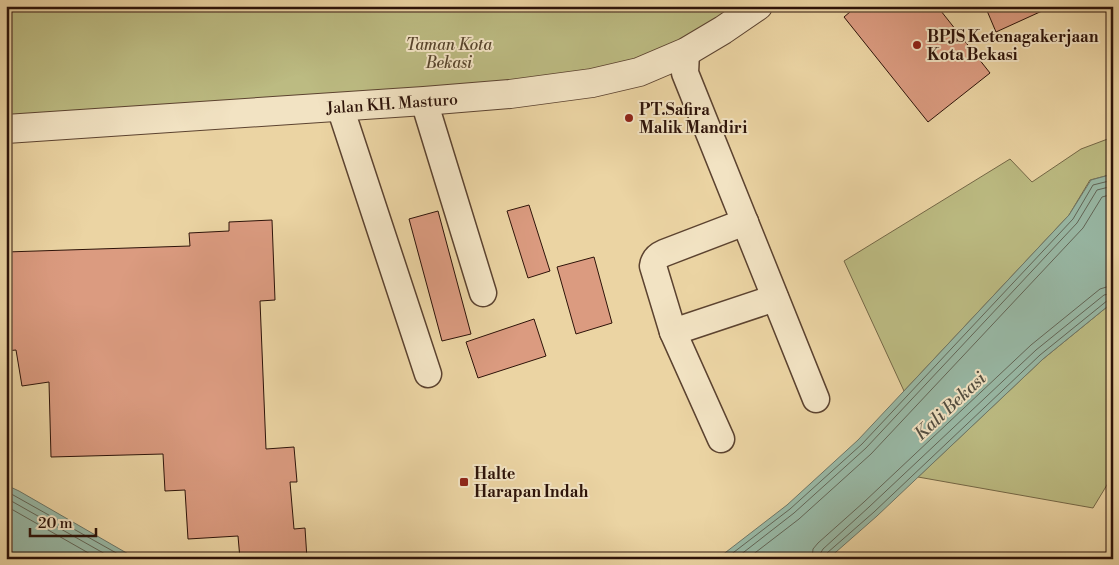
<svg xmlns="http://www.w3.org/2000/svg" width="1119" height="565" font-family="'Libre Bodoni',serif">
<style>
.green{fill:#bcbb82;stroke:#746746}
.water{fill:#98b8a5;stroke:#6d7667}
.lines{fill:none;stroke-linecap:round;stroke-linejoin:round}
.shore{stroke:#626657;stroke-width:1}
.building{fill:#db9b80;stroke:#2d1309}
.minor-casing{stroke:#5c4330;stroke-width:29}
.tertiary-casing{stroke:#5c4330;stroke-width:30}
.minor{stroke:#f2e3c3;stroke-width:26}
.tertiary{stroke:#f2e3c3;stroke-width:28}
.poi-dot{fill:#8f2418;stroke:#f2e3c3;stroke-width:2}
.labels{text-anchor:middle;stroke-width:4;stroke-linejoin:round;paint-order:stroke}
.poi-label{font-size:16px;font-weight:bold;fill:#2d1309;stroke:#f2e3c3;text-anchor:start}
.park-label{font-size:16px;font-style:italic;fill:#58452d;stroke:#f2e3c3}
.street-label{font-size:16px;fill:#2d1309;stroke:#f2e3c3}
.water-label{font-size:18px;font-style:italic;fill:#524d40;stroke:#f2e3c3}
</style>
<rect width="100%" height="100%" fill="#ebd4a3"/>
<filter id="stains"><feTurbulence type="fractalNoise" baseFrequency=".004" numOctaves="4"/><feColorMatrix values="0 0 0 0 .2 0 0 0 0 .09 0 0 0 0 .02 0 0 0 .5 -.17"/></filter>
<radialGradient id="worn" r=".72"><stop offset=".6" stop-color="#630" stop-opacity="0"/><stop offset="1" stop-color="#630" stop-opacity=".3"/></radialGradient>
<!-- green -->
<g class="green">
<path d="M 6,6 L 758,6 L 637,70 L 6,129 Z"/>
<path d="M 1113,137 L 1113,174 L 1090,180 L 1069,215 L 904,391 L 844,261 L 1010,159 L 1032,182 L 1081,149 Z"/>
<path d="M 1113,302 L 1113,475 L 1093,508 L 918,477 L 1043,359 Z"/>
</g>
<!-- water -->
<g class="water">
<path d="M 1113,174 L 1113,302 L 1043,359 L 877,516 L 828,559 L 717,559 L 787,505 L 858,440 L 1069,215 L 1091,180 Z"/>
<path d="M 6,485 L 19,491 L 137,559 L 6,559 Z"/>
</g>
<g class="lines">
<!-- shore -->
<g class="shore">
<path d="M 6,491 L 127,559"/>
<path d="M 6,498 L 114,559"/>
<path d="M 6,506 L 99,559"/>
<path d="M 725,559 L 790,509 L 862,444 L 1073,219 L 1093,185 L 1113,180"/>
<path d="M 735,559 L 794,513 L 866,448 L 1077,223 L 1097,190 L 1113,186"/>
<path d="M 747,559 L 799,519 L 871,454 L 1083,228 L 1102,197 L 1113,194"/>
<path d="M 812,559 L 813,549 L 818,543 L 864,502 L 1031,345 L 1100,289 L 1113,285"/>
<path d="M 819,559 L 820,554 L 823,549 L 869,507 L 1036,350 L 1104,295 L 1113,293"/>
<path d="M 825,559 L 827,553 L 874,512 L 1040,355 L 1108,300 L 1113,299"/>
</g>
</g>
<!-- building -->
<g class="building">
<path d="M 857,6 L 937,6 L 990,73 L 928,122 L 844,17 Z"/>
<path d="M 985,6 L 1053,6 L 996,32 Z"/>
<path d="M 529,205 L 550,271 L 528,278 L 507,211 Z"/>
<path d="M 438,211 L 471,334 L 442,341 L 409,219 Z"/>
<path d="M 272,220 L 275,300 L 260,301 L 266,449 L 294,447 L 297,482 L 290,482 L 294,529 L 305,528 L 307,559 L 240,559 L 238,536 L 188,539 L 185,490 L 165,491 L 163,454 L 51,457 L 49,382 L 22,386 L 16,350 L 6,351 L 6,252 L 190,246 L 189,233 L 229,231 L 229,222 Z"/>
<path d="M 594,257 L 612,323 L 576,334 L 557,267 Z"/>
<path d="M 534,319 L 546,356 L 478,378 L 466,342 Z"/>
</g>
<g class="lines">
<defs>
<g id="minor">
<path d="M 686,52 L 685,73 L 816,399"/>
<path d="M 424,101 L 483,293"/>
<path d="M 340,107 L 428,374"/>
<path d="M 673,332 L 775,298"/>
<path d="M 721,439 L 673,332 L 653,266 C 654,259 657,256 664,253 L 745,222"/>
</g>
<path id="tertiary" d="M 6,129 L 424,101 L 510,94 L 592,83 L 639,72 L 686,52 L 723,30 L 758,6"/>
</defs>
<!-- minor casing -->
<use href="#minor" class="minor-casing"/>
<!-- tertiary casing -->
<use href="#tertiary" class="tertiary-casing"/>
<!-- minor -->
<use href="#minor" class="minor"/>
<!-- tertiary -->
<use href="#tertiary" class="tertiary"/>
</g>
<!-- markers -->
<g class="poi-dot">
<circle cx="917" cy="45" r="5"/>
<circle cx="629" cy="118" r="5"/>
<rect x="459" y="477" width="10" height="10" rx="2.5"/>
</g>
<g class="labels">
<!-- poi labels -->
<g class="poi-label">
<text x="927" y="42">BPJS Ketenagakerjaan<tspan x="927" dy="18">Kota Bekasi</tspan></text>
<text x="639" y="115">PT.Safira<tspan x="639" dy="18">Malik Mandiri</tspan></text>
<text x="474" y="479">Halte<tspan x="474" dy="18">Harapan Indah</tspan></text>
</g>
<!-- park labels -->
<g class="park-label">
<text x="449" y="50">Taman Kota<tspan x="449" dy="18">Bekasi</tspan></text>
</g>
<!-- street labels -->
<g class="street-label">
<text transform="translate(392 103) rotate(-4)" y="6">Jalan KH. Masturo</text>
</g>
<!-- water labels -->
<g class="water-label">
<text transform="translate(950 406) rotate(-43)" y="6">Kali Bekasi</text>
</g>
</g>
<!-- margin -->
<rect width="1119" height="565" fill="none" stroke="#ebd4a3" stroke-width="25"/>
<rect x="8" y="8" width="1104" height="550" fill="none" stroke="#2d1309" stroke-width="2.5"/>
<rect x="12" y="12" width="1094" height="540" fill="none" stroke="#2d1309"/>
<!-- scale -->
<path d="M30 528v8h66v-8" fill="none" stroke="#2d1309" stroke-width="2.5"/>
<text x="38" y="528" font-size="15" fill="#2d1309" stroke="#f2e3c3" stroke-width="4" paint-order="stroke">20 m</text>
<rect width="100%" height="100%" filter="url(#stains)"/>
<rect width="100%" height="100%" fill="url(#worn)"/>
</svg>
